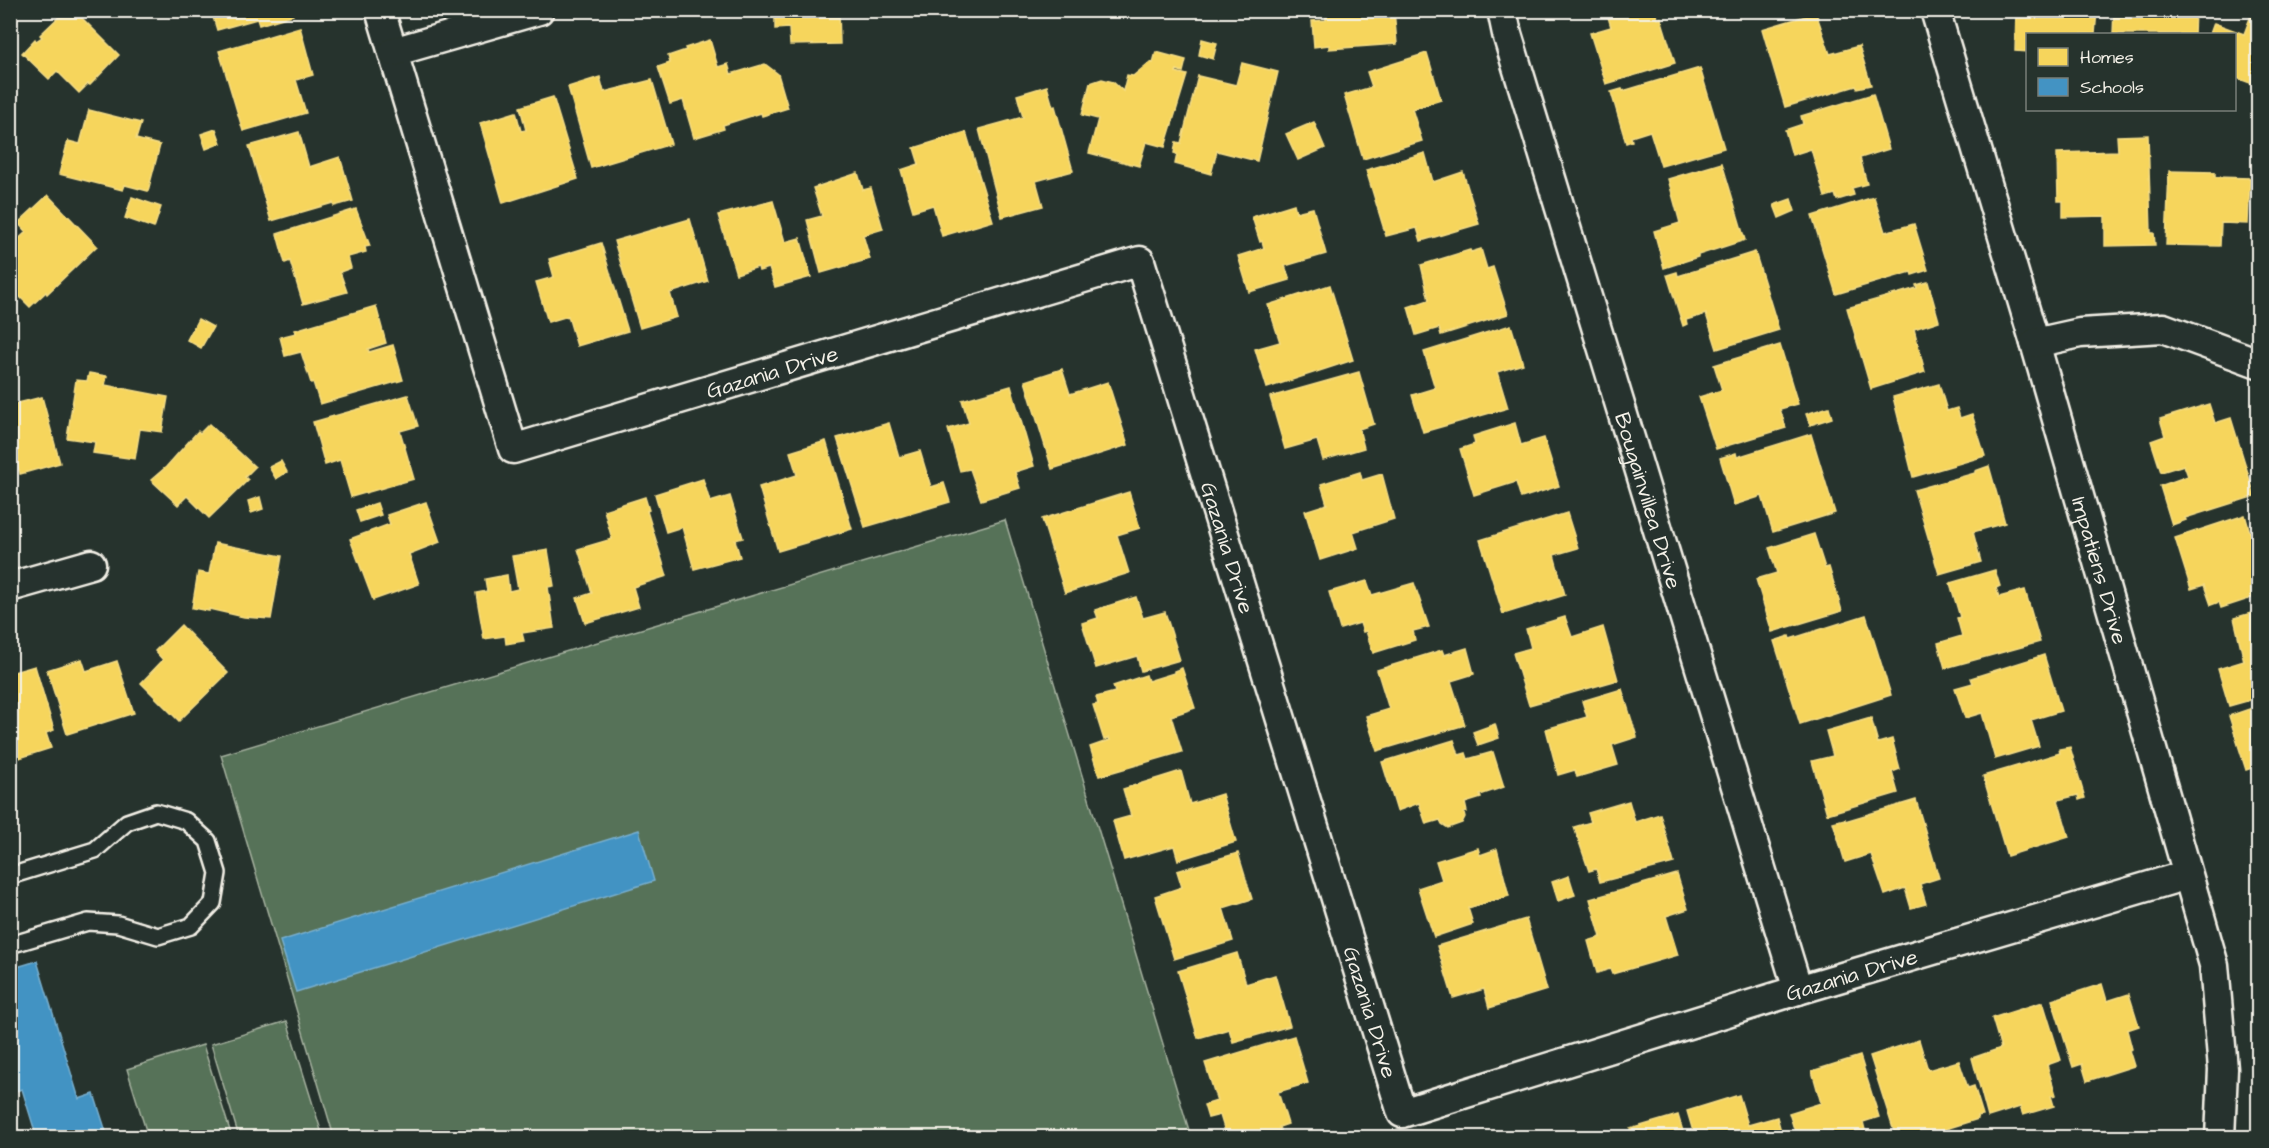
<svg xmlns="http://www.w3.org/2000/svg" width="2269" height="1148" font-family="'Architects Daughter',sans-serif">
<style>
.green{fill:#577258;stroke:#a6b2a0;stroke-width:1.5}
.homes{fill:#f6d55c;stroke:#f5dd86;stroke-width:1.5}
.schools{fill:#4393c3;stroke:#78afce;stroke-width:1.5}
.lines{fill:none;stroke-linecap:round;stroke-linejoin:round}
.lane-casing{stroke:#f4f1e8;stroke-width:20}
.street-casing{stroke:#f4f1e8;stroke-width:33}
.lane{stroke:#26332d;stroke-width:15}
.street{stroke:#26332d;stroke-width:28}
.labels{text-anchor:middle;stroke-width:6;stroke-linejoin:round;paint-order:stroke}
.street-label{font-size:22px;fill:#f4f1e8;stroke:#26332d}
</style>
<rect width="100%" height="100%" fill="#26332d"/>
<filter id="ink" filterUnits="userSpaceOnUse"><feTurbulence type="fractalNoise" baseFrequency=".0167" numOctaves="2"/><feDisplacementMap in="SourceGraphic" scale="12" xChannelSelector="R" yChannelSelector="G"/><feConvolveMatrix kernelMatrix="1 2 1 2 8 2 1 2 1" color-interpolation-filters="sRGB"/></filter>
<g filter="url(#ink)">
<!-- green -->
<g class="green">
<path d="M 1005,520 L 1191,1137 L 334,1137 L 221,755 Z"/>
<path d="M 287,1021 L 323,1137 L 239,1137 L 211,1044 Z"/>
<path d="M 203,1045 L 232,1137 L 148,1137 L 127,1069 Z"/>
</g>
<!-- homes -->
<g class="homes">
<path d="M 66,10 L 74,10 L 119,55 L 90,85 L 88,84 L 79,93 L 57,71 L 49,79 L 22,53 L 35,39 L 36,41 L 42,37 L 40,35 Z"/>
<path d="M 211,10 L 292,10 L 293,15 L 259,25 L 257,19 L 217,30 Z"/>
<path d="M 755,10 L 839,10 L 840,44 L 790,45 L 789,28 L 775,29 L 775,16 L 755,17 Z"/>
<path d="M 1325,10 L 1394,10 L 1397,44 L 1329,49 L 1329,45 L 1314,47 L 1312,21 L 1326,20 Z"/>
<path d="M 1606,10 L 1655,10 L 1658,19 L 1661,18 L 1675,63 L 1606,84 L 1590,33 L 1611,27 Z"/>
<path d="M 2016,10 L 2097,10 L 2095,34 L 2028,34 L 2028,52 L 2015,51 Z"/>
<path d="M 2114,10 L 2195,10 L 2194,34 L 2113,34 Z"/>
<path d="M 2253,10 L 2258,10 L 2258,86 L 2234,77 L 2234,34 L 2210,34 L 2214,23 L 2244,34 Z"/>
<path d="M 1816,13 L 1830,54 L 1859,46 L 1871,85 L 1857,88 L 1856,86 L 1785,107 L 1762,29 Z"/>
<path d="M 300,27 L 313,75 L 296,80 L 306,113 L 243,131 L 219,51 Z"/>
<path d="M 1202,39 L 1217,43 L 1213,59 L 1199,55 Z"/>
<path d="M 710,40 L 718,67 L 728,64 L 731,74 L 765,64 L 778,74 L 788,108 L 762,116 L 761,113 L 723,125 L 724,129 L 694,138 L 683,100 L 670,104 L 658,67 L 670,63 L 668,56 L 686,50 L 685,48 Z"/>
<path d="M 1156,52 L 1186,60 L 1183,72 L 1177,70 L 1176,72 L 1187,75 L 1165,147 L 1146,142 L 1139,166 L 1089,153 L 1098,119 L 1082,115 L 1090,83 L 1102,79 L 1113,82 L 1123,91 L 1127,75 L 1133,76 L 1150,62 L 1153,63 Z"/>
<path d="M 1427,53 L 1441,100 L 1412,109 L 1422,141 L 1363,159 L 1344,95 L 1372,87 L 1367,72 Z"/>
<path d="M 1242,63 L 1278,72 L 1257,161 L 1217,151 L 1211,174 L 1175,164 L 1177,154 L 1174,153 L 1176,142 L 1181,143 L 1198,76 L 1236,85 Z"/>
<path d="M 1700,68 L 1724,148 L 1661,166 L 1650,131 L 1631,137 L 1632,141 L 1626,143 L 1611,92 L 1622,89 L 1623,91 Z"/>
<path d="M 600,77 L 604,92 L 652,80 L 671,144 L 591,168 L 568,87 Z"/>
<path d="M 1047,86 L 1053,107 L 1055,106 L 1073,171 L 1036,181 L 1043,206 L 1002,217 L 979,129 L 1023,117 L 1017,95 Z"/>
<path d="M 1873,94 L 1889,149 L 1860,158 L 1867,184 L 1852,188 L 1854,195 L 1837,200 L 1835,194 L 1825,197 L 1811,149 L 1792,155 L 1785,130 L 1803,124 L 1801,116 Z"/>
<path d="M 553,97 L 578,179 L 503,203 L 480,123 L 516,112 L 521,131 L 526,130 L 520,107 Z"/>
<path d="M 89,110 L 141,123 L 136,139 L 160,145 L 148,191 L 125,185 L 123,190 L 59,174 L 68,141 L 80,144 Z"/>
<path d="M 1314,122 L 1325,148 L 1298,160 L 1286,134 Z"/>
<path d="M 216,129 L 221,143 L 206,149 L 201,134 Z"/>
<path d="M 299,132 L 309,167 L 340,157 L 353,201 L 334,206 L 333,203 L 271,221 L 249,146 Z"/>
<path d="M 966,132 L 993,221 L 942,236 L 933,205 L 913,211 L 901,170 L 919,164 L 914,148 Z"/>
<path d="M 2148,135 L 2151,233 L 2154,233 L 2155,245 L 2105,246 L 2105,216 L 2063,217 L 2063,201 L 2058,201 L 2057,153 L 2118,151 L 2117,136 Z"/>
<path d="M 1425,153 L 1433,182 L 1463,172 L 1479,224 L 1421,241 L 1417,228 L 1386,236 L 1366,170 Z"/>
<path d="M 1722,163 L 1745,240 L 1698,255 L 1698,257 L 1664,268 L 1654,231 L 1680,223 L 1668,179 Z"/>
<path d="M 2169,171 L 2215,172 L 2215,177 L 2250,178 L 2248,224 L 2221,223 L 2220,246 L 2166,245 Z"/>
<path d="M 858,173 L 863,190 L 871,188 L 883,229 L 863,235 L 870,259 L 821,273 L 807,220 L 822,216 L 813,188 Z"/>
<path d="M 48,195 L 97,246 L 47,294 L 46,292 L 30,307 L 10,287 L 10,247 L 26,232 L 18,223 Z"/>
<path d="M 132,197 L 161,207 L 154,228 L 125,218 Z"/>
<path d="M 1874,197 L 1885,232 L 1914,224 L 1928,270 L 1912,275 L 1911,272 L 1836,294 L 1812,216 Z"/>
<path d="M 1791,199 L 1795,211 L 1779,218 L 1774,205 Z"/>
<path d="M 773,201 L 785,242 L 800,238 L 811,277 L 775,287 L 769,268 L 759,271 L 758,267 L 736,274 L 718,215 Z"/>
<path d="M 1294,204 L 1296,212 L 1313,208 L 1326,254 L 1285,266 L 1290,280 L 1249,292 L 1238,256 L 1264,248 L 1262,241 L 1260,242 L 1252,217 Z"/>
<path d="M 356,209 L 370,246 L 365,247 L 366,252 L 348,257 L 351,268 L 340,272 L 347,292 L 303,304 L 290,261 L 285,263 L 277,234 Z"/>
<path d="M 690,219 L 708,281 L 670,293 L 677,317 L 640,328 L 614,241 Z"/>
<path d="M 601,243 L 628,331 L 577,346 L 568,316 L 548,322 L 536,282 L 554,277 L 549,259 Z"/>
<path d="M 1481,249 L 1487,269 L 1493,267 L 1508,314 L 1441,335 L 1439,328 L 1416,335 L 1408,307 L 1429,300 L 1421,265 L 1470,250 L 1471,252 Z"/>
<path d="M 1755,252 L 1779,330 L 1717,349 L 1706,314 L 1686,320 L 1687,324 L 1683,326 L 1667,275 L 1677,272 L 1678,276 Z"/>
<path d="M 1928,282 L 1939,321 L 1914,329 L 1925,372 L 1871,389 L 1847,308 L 1917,288 L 1916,285 Z"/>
<path d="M 1330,285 L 1353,360 L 1267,388 L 1255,349 L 1280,342 L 1268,305 Z"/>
<path d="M 376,306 L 386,343 L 368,349 L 369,352 L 393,345 L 403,380 L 320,404 L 313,382 L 311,383 L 301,352 L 285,356 L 280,337 L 296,333 L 295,330 Z"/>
<path d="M 198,319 L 213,327 L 201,348 L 187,340 Z"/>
<path d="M 1511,325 L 1523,364 L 1497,372 L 1508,408 L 1423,432 L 1412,395 L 1435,388 L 1424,352 Z"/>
<path d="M 1780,345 L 1798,404 L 1780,409 L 1786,428 L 1716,449 L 1699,397 L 1722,390 L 1714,365 Z"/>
<path d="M 1062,369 L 1070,394 L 1108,382 L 1128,445 L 1052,469 L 1025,381 Z"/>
<path d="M 1359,372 L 1374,424 L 1359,429 L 1364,448 L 1323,460 L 1317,440 L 1285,449 L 1270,397 Z"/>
<path d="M 89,373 L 107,376 L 105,385 L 168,397 L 162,432 L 140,429 L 135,459 L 93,453 L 95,442 L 67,438 L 76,380 L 87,381 Z"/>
<path d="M 1939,384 L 1947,411 L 1957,408 L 1960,418 L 1972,414 L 1985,456 L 1913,477 L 1893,397 Z"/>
<path d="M 1011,386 L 1034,466 L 1015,472 L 1020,488 L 981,500 L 970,469 L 960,471 L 948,429 L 969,423 L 962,400 Z"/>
<path d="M 408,395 L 418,426 L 400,431 L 414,479 L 351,497 L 340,460 L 325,465 L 313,422 Z"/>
<path d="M 42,397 L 60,463 L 20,474 L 17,464 L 10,466 L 10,405 Z"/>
<path d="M 2209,404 L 2215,423 L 2231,418 L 2255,496 L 2185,518 L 2186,520 L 2172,525 L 2160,486 L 2188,476 L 2184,465 L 2161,472 L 2151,441 L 2165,436 L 2160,419 Z"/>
<path d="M 1829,407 L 1832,418 L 1810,425 L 1806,414 Z"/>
<path d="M 889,423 L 899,457 L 920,451 L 931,487 L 944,483 L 950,502 L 865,527 L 837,438 Z"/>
<path d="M 1515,423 L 1521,445 L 1544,438 L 1559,486 L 1521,498 L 1516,482 L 1474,495 L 1460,449 L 1475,444 L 1473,436 Z"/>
<path d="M 209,424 L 255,467 L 245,477 L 248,480 L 209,518 L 187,496 L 178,505 L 151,480 L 166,467 L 198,431 L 200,433 Z"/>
<path d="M 1811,434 L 1835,513 L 1773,532 L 1762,496 L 1734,505 L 1720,458 L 1736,453 L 1737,457 Z"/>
<path d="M 826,441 L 852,529 L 778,551 L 759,487 L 797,475 L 790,452 Z"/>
<path d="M 281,461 L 287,472 L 276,479 L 269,467 Z"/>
<path d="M 1989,466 L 2005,523 L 1973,532 L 1981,562 L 1939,574 L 1914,490 L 1975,473 L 1975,471 Z"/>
<path d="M 1360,472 L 1362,480 L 1382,474 L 1394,519 L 1353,532 L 1358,548 L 1320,560 L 1305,511 L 1327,504 L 1321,484 Z"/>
<path d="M 703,479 L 710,502 L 730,496 L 743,538 L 735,540 L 740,557 L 694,569 L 682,527 L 666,532 L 655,494 Z"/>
<path d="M 1129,492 L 1140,528 L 1117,535 L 1129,573 L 1065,593 L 1042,519 Z"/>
<path d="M 260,497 L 263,509 L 251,513 L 248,501 Z"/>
<path d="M 645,497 L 649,510 L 647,511 L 667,576 L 633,587 L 639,607 L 585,623 L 577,598 L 592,593 L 578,549 L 612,539 L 604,510 Z"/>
<path d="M 426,502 L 440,542 L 409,554 L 419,584 L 373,600 L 350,539 L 390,524 L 387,515 Z"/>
<path d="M 377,503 L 381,515 L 360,522 L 356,510 Z"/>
<path d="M 1567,513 L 1578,548 L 1554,555 L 1565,595 L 1503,614 L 1480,540 Z"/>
<path d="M 2245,515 L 2250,532 L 2258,529 L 2258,596 L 2221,608 L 2219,602 L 2211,605 L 2204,585 L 2191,589 L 2175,538 Z"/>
<path d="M 1814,534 L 1825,568 L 1829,567 L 1842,611 L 1772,632 L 1756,579 L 1777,573 L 1769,548 Z"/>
<path d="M 215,543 L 282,556 L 271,619 L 244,617 L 209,609 L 209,611 L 192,608 L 198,572 L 209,574 Z"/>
<path d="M 548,550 L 554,586 L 548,587 L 554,628 L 522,633 L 524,641 L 506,644 L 505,636 L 484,639 L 476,593 L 487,591 L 485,579 L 507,575 L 509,591 L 518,589 L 512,556 Z"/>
<path d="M 1995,570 L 2000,586 L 1996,588 L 1999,597 L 2025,590 L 2040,642 L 1945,668 L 1938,643 L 1962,636 L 1957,618 L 1960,617 L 1950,583 Z"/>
<path d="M 1367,581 L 1372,595 L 1414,583 L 1429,627 L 1413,631 L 1415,640 L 1373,653 L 1366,631 L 1363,632 L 1360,623 L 1340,629 L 1329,592 Z"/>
<path d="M 1136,597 L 1143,618 L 1165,612 L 1180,660 L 1141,671 L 1137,656 L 1096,668 L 1082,623 L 1098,618 L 1095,610 Z"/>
<path d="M 2258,611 L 2258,698 L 2229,706 L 2218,669 L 2244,661 L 2234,618 Z"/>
<path d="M 1866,615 L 1891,695 L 1800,724 L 1774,641 L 1789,636 L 1790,639 Z"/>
<path d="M 1565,617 L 1572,637 L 1603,627 L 1618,680 L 1529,705 L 1513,653 L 1531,648 L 1526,629 Z"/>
<path d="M 181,625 L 228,673 L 179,721 L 141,683 L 163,660 L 155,651 Z"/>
<path d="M 1467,648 L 1474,674 L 1451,681 L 1465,725 L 1377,751 L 1366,716 L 1389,709 L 1377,670 L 1442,650 L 1444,655 Z"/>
<path d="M 2044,655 L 2061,711 L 2031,720 L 2039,746 L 1995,759 L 1982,713 L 1965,718 L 1955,688 L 1973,683 L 1971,678 Z"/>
<path d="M 82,659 L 86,671 L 117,661 L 134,713 L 67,734 L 47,670 Z"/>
<path d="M 35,666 L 54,730 L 46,733 L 51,748 L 10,761 L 10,673 Z"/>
<path d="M 1182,668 L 1195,708 L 1171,716 L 1182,752 L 1099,776 L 1090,747 L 1110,740 L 1109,738 L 1104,740 L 1093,705 L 1098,704 L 1096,697 L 1115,692 L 1113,686 L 1146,675 L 1148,681 L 1174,673 L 1174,671 Z"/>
<path d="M 1622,689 L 1637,737 L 1612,745 L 1618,765 L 1577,777 L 1575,770 L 1558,775 L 1546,729 L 1587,717 L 1582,701 Z"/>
<path d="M 2258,706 L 2258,766 L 2246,770 L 2229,716 Z"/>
<path d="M 1871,718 L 1878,743 L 1892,739 L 1900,769 L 1892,772 L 1898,793 L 1827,814 L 1812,761 L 1833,756 L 1826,731 Z"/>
<path d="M 1495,724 L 1499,738 L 1478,745 L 1473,732 Z"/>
<path d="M 1454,740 L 1459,755 L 1466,753 L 1468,759 L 1493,752 L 1504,787 L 1480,795 L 1481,798 L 1465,803 L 1467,812 L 1464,813 L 1465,817 L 1462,823 L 1448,828 L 1442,824 L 1440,820 L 1426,824 L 1419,803 L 1397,811 L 1382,762 Z"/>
<path d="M 2070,747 L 2085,798 L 2079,800 L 2078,795 L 2058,800 L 2069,837 L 2007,856 L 1983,776 L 2060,753 L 2059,749 Z"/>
<path d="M 1181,771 L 1190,804 L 1222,794 L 1236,842 L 1178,860 L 1174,846 L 1124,860 L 1113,821 L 1131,816 L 1123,789 Z"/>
<path d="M 1916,800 L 1939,878 L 1920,884 L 1926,904 L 1911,908 L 1905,888 L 1885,895 L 1871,854 L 1845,862 L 1833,822 L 1845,819 L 1845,821 Z"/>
<path d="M 1629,801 L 1635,822 L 1660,814 L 1674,863 L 1600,882 L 1596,869 L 1589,871 L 1574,827 L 1591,822 L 1588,813 Z"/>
<path d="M 1478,848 L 1480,855 L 1497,849 L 1509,896 L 1468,908 L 1473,924 L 1434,937 L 1418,888 L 1442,880 L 1436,861 Z"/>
<path d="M 1238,853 L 1252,899 L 1223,908 L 1233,941 L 1174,959 L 1155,896 L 1182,887 L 1177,871 Z"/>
<path d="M 1677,874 L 1688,909 L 1666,916 L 1678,955 L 1612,974 L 1610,969 L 1597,973 L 1588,941 L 1601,937 L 1590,899 Z"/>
<path d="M 1569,876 L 1575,895 L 1558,901 L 1552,882 Z"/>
<path d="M 1526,919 L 1547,990 L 1489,1008 L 1484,989 L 1453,998 L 1437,946 Z"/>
<path d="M 1237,953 L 1246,984 L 1275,975 L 1290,1026 L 1233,1042 L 1229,1029 L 1198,1038 L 1178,971 Z"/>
<path d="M 2102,984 L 2107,1001 L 2129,994 L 2139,1026 L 2127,1030 L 2132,1049 L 2129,1050 L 2134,1066 L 2087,1081 L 2082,1064 L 2073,1067 L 2052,1000 Z"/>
<path d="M 2043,1002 L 2061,1060 L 2047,1065 L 2056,1095 L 2051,1096 L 2054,1106 L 2023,1115 L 2020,1107 L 1988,1117 L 1972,1058 L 2001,1048 L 1992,1018 Z"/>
<path d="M 1294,1036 L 1308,1083 L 1278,1092 L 1288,1124 L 1279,1127 L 1282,1137 L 1261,1138 L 1259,1132 L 1242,1138 L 1227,1138 L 1220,1115 L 1208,1118 L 1204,1105 L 1217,1101 L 1205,1063 Z"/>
<path d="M 1919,1040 L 1928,1070 L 1959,1061 L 1968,1088 L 1974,1086 L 1983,1115 L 1977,1116 L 1978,1119 L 1917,1138 L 1896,1138 L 1870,1056 Z"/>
<path d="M 1860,1056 L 1879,1117 L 1863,1122 L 1867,1138 L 1797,1138 L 1789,1113 L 1821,1103 L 1812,1071 Z"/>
<path d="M 1739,1095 L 1748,1125 L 1777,1117 L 1783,1138 L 1695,1138 L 1687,1111 Z"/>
<path d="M 1678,1115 L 1685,1138 L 1632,1138 L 1630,1129 Z"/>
</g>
<!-- schools -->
<g class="schools">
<path d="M 639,830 L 654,881 L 296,992 L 280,941 Z"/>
<path d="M 37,961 L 79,1099 L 94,1094 L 108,1138 L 37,1138 L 22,1089 L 13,1092 L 10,1085 L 10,969 Z"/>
</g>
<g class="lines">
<defs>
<path id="lane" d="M 10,876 L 95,850 L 127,822 L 156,812 L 186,821 L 208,841 L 218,873 L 213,903 L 191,926 L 158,936 L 118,924 L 88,922 L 10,945"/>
<g id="street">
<path id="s1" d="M 380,10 L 513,449 L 1140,261 L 1402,1113 L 1798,990 L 2187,875"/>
<path id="s2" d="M 1502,10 L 1507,34 L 1798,990"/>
<path id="s3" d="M 1935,10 L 2035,343 L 2214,965 L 2223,1069 L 2220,1138"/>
<path d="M 393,52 L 539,10"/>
<path d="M 2035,343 L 2080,333 L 2163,328 L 2258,363"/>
<path d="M 10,587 L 91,564"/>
</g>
</defs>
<!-- lane casing -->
<use href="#lane" class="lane-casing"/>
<!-- street casing -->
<use href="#street" class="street-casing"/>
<!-- lane -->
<use href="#lane" class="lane"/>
<!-- street -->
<use href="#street" class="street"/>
</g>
</g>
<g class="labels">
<!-- street labels -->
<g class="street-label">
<text dy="8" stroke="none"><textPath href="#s1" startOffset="729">Gazania Drive</textPath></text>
<text dy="8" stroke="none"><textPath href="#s2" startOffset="512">Bougainvillea Drive</textPath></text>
<text dy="8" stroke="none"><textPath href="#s1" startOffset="1413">Gazania Drive</textPath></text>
<text dy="8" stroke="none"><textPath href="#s3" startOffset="584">Impatiens Drive</textPath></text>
<text dy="8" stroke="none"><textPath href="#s1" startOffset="2475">Gazania Drive</textPath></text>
<text dy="8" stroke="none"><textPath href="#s1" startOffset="1899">Gazania Drive</textPath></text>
</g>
</g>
<!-- margin -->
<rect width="2269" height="1148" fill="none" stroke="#26332d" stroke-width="36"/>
<rect x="18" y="18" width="2233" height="1112" fill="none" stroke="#f4f1e8" stroke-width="2" filter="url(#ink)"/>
<!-- legend -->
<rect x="2026" y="33" width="210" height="78" fill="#26332d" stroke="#787f78" stroke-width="1.5"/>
<rect x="2038" y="48" width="30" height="18" fill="#f6d55c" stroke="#787f78" stroke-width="1.5"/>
<text x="2080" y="63" font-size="18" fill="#f4f1e8">Homes</text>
<rect x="2038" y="78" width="30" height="18" fill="#4393c3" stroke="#787f78" stroke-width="1.5"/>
<text x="2080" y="93" font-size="18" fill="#f4f1e8">Schools</text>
</svg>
